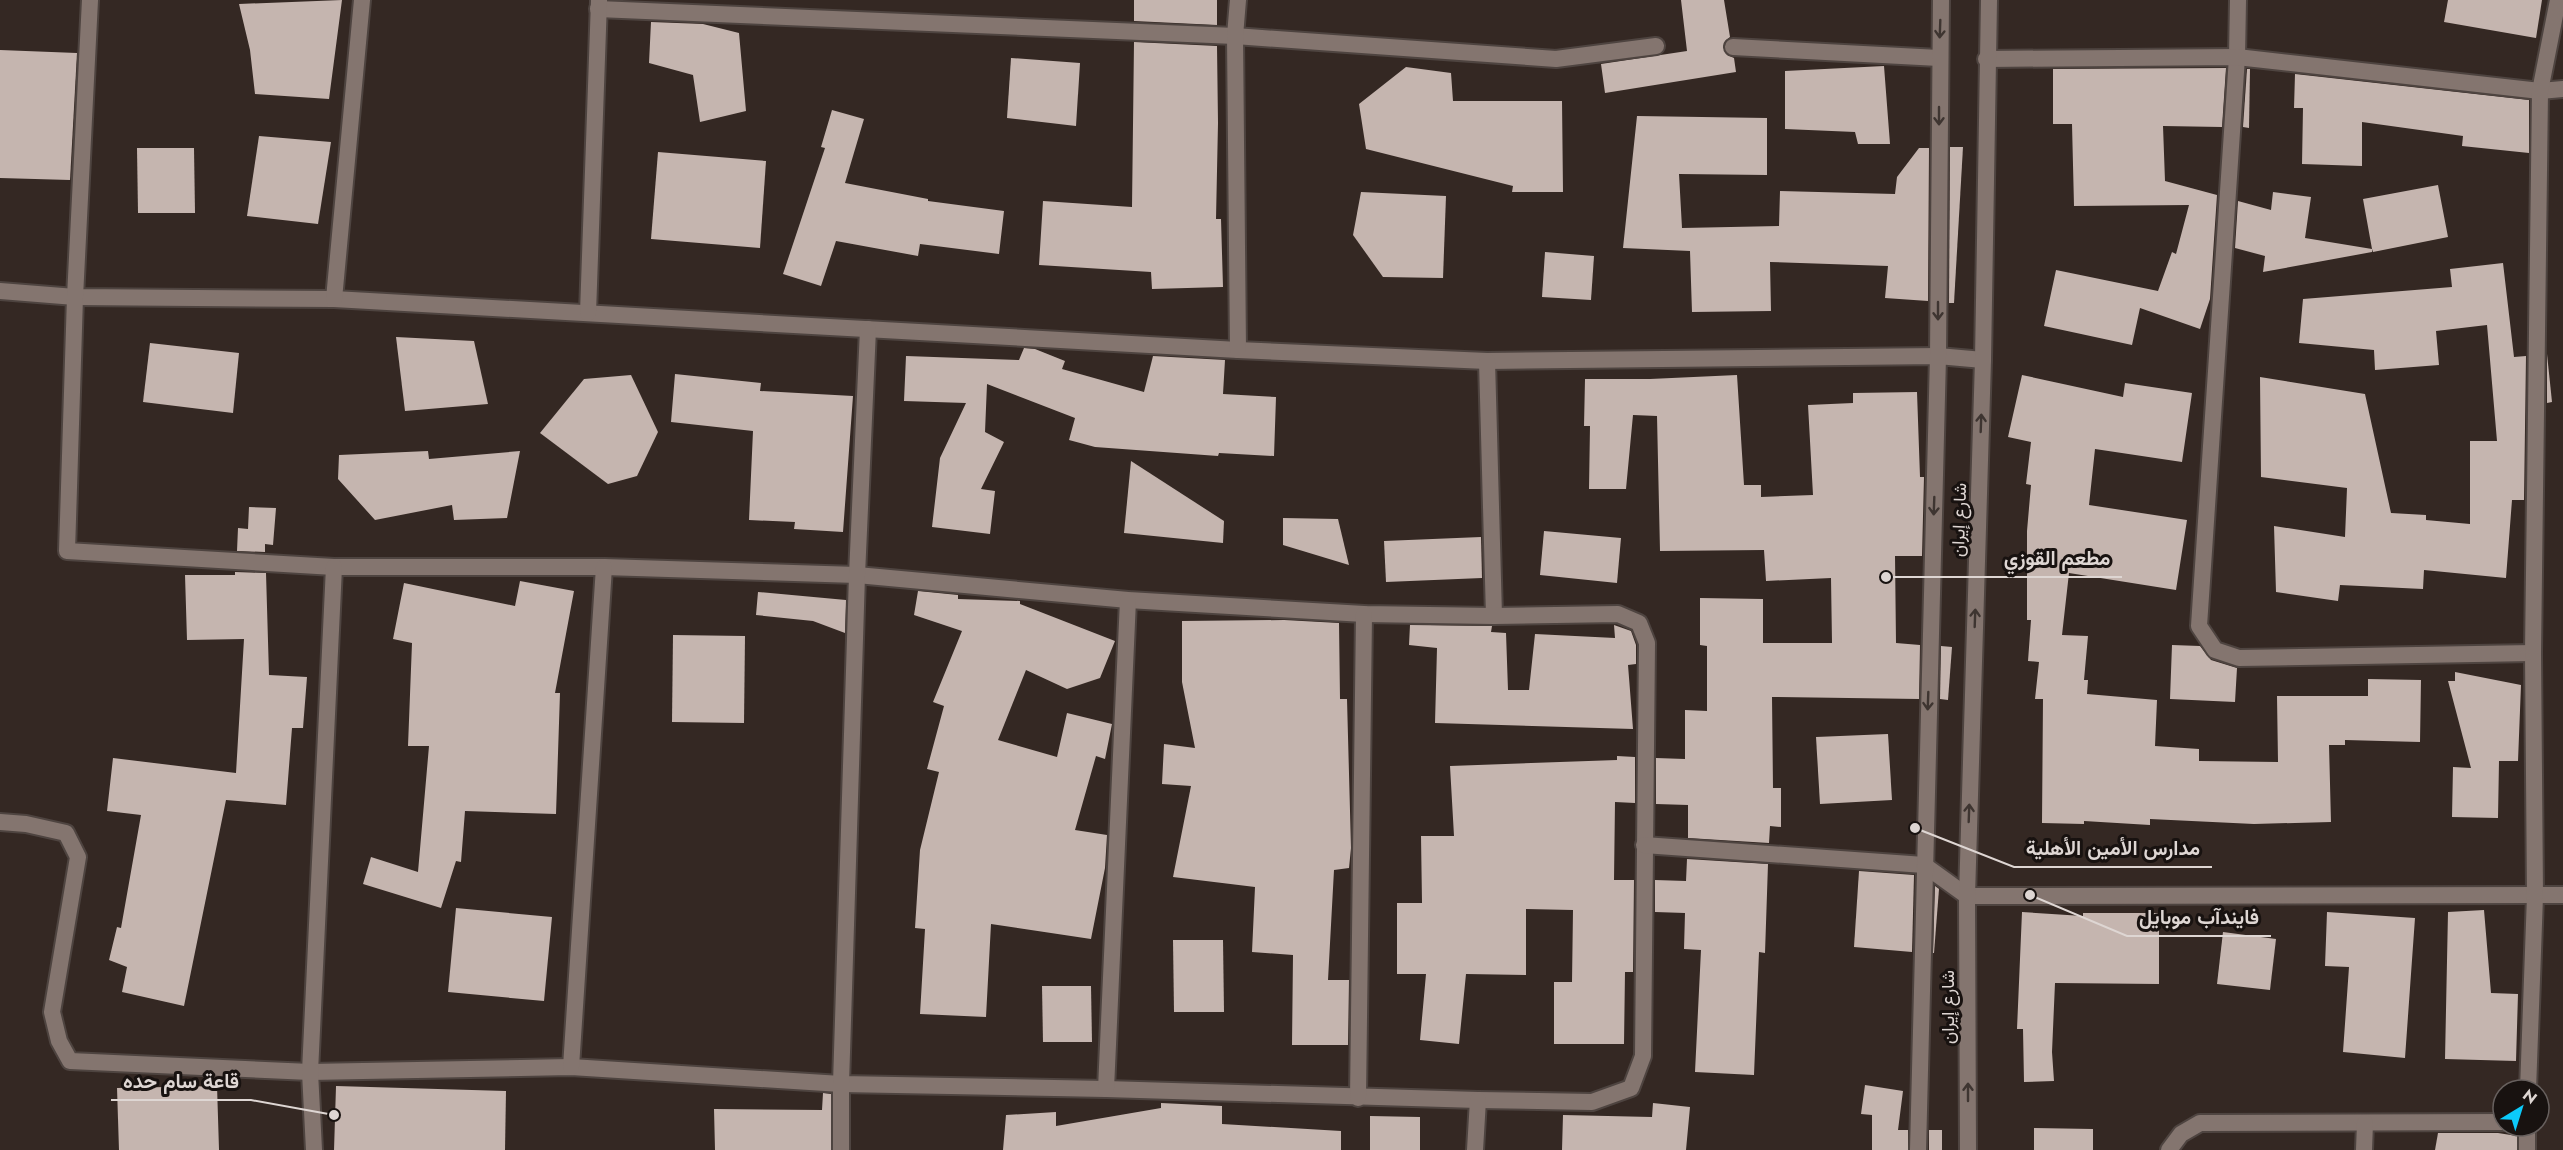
<svg xmlns="http://www.w3.org/2000/svg" width="2563" height="1150" font-family="Jost,Vazirmatn,sans-serif">
<style>
.building{fill:#c5b5af}
.lines{fill:none;stroke-linecap:round;stroke-linejoin:round}
.minor-casing{stroke:#4e4440;stroke-width:20}
.tertiary-casing{stroke:#4e4440;stroke-width:20}
.minor{stroke:#84756f;stroke-width:16}
.tertiary{stroke:#84756f;stroke-width:16}
.oneway{stroke:#3e3531}
.labels{text-anchor:middle;stroke-width:6;stroke-linejoin:round;paint-order:stroke}
.street-label{font-size:18px;fill:#ded6d3;stroke:#181210}
.leader{fill:none;stroke:#ded6d3;stroke-width:2}
.callout-dot{fill:#ded6d3;stroke:#181210;stroke-width:2}
.callout-label{font-size:20px;text-anchor:middle;font-weight:bold;fill:#ded6d3;stroke:#181210;stroke-width:6;stroke-linejoin:round;paint-order:stroke}
</style>
<rect width="100%" height="100%" fill="#342823"/>
<!-- building -->
<g class="building">
<path d="M 342,0 L 329,99 L 255,94 L 250,50 L 239,4 Z"/>
<path d="M 1134,0 L 1217,0 L 1217,25 L 1134,21 Z"/>
<path d="M 1681,0 L 1724,0 L 1730,37 L 1725,41 L 1723,47 L 1727,55 L 1734,58 L 1736,72 L 1605,93 L 1601,64 L 1687,51 Z"/>
<path d="M 2448,0 L 2542,0 L 2536,38 L 2444,22 Z"/>
<path d="M 651,22 L 703,24 L 739,33 L 746,111 L 700,122 L 693,75 L 649,63 Z"/>
<path d="M 1134,42 L 1217,46 L 1218,123 L 1216,219 L 1221,219 L 1223,287 L 1152,289 L 1151,272 L 1039,265 L 1043,201 L 1132,207 Z"/>
<path d="M 0,50 L 77,53 L 70,180 L 0,178 Z"/>
<path d="M 1011,58 L 1080,63 L 1076,126 L 1007,118 Z"/>
<path d="M 1884,66 L 1890,144 L 1858,144 L 1855,132 L 1785,129 L 1785,71 Z"/>
<path d="M 1406,67 L 1451,73 L 1453,101 L 1562,101 L 1563,192 L 1512,192 L 1513,186 L 1366,149 L 1359,104 Z"/>
<path d="M 2226,68 L 2222,127 L 2163,126 L 2165,181 L 2217,195 L 2210,299 L 2200,329 L 2140,308 L 2132,345 L 2044,326 L 2056,270 L 2158,291 L 2172,252 L 2176,254 L 2189,205 L 2074,206 L 2072,124 L 2053,124 L 2053,69 Z"/>
<path d="M 2247,69 L 2250,69 L 2249,128 L 2243,127 Z"/>
<path d="M 2295,74 L 2529,100 L 2529,153 L 2462,146 L 2463,136 L 2362,122 L 2362,166 L 2302,164 L 2303,108 L 2294,108 Z"/>
<path d="M 832,110 L 864,119 L 845,183 L 928,199 L 928,201 L 1004,211 L 999,254 L 920,244 L 918,256 L 836,241 L 821,286 L 783,274 L 825,148 L 821,147 Z"/>
<path d="M 1637,116 L 1767,118 L 1767,175 L 1679,174 L 1682,228 L 1779,226 L 1780,191 L 1895,194 L 1897,177 L 1919,148 L 1929,148 L 1928,301 L 1885,298 L 1888,266 L 1770,262 L 1771,311 L 1692,312 L 1690,251 L 1623,248 Z"/>
<path d="M 259,136 L 331,142 L 318,224 L 247,216 Z"/>
<path d="M 1950,147 L 1963,147 L 1954,303 L 1949,303 Z"/>
<path d="M 137,148 L 194,148 L 195,213 L 138,213 Z"/>
<path d="M 658,152 L 766,161 L 760,248 L 651,239 Z"/>
<path d="M 2438,185 L 2448,237 L 2373,252 L 2372,249 L 2372,252 L 2263,272 L 2265,256 L 2235,248 L 2238,201 L 2271,210 L 2273,192 L 2311,197 L 2305,238 L 2372,249 L 2363,199 Z"/>
<path d="M 1361,192 L 1446,196 L 1443,278 L 1383,277 L 1353,235 Z"/>
<path d="M 1545,252 L 1594,256 L 1591,300 L 1542,297 Z"/>
<path d="M 2503,263 L 2514,357 L 2526,356 L 2524,500 L 2512,500 L 2506,578 L 2424,570 L 2423,589 L 2340,585 L 2338,601 L 2276,592 L 2274,526 L 2345,537 L 2347,488 L 2261,477 L 2260,377 L 2365,394 L 2391,513 L 2426,515 L 2426,520 L 2470,524 L 2470,441 L 2497,441 L 2487,325 L 2436,331 L 2439,365 L 2375,370 L 2374,350 L 2299,343 L 2303,299 L 2452,287 L 2450,269 Z"/>
<path d="M 396,337 L 474,341 L 488,404 L 405,411 Z"/>
<path d="M 150,343 L 239,353 L 233,413 L 143,402 Z"/>
<path d="M 1024,348 L 1035,349 L 1065,361 L 1062,369 L 1144,392 L 1153,356 L 1225,360 L 1223,394 L 1276,397 L 1274,456 L 1219,453 L 1218,456 L 1095,447 L 1069,440 L 1075,418 L 987,384 L 985,432 L 1004,442 L 981,489 L 995,491 L 990,534 L 932,527 L 940,458 L 966,403 L 904,401 L 906,356 L 1019,360 Z"/>
<path d="M 2547,354 L 2552,402 L 2547,403 Z"/>
<path d="M 675,374 L 761,383 L 760,391 L 853,396 L 843,532 L 794,529 L 795,522 L 749,520 L 753,431 L 671,422 Z"/>
<path d="M 631,375 L 658,432 L 637,476 L 608,484 L 540,433 L 584,379 Z"/>
<path d="M 1737,375 L 1744,485 L 1761,485 L 1761,497 L 1813,495 L 1808,405 L 1853,403 L 1853,393 L 1917,392 L 1920,477 L 1924,477 L 1922,556 L 1895,556 L 1896,643 L 1920,645 L 1919,699 L 1772,697 L 1773,788 L 1781,788 L 1781,827 L 1770,826 L 1769,843 L 1688,838 L 1688,805 L 1656,804 L 1656,758 L 1685,759 L 1685,710 L 1707,711 L 1707,646 L 1700,645 L 1700,598 L 1763,599 L 1763,643 L 1832,643 L 1831,578 L 1766,581 L 1764,550 L 1660,551 L 1657,416 L 1633,415 L 1626,489 L 1589,489 L 1590,426 L 1584,426 L 1585,379 L 1650,379 Z"/>
<path d="M 2022,375 L 2123,397 L 2125,383 L 2192,393 L 2182,462 L 2095,449 L 2089,505 L 2187,520 L 2176,590 L 2069,573 L 2062,635 L 2088,636 L 2084,680 L 2088,680 L 2087,694 L 2157,700 L 2155,746 L 2199,749 L 2199,761 L 2278,762 L 2277,696 L 2368,696 L 2368,679 L 2421,680 L 2420,742 L 2345,740 L 2345,745 L 2329,745 L 2331,822 L 2254,824 L 2150,819 L 2150,825 L 2084,821 L 2084,824 L 2042,823 L 2043,699 L 2035,699 L 2039,662 L 2028,661 L 2031,620 L 2027,620 L 2027,531 L 2031,485 L 2026,484 L 2031,442 L 2008,437 Z"/>
<path d="M 428,451 L 429,459 L 520,451 L 507,518 L 454,520 L 452,505 L 375,520 L 338,479 L 339,455 Z"/>
<path d="M 1131,461 L 1224,521 L 1223,543 L 1124,533 Z"/>
<path d="M 249,507 L 276,508 L 273,545 L 265,544 L 265,552 L 237,551 L 238,528 L 248,529 Z"/>
<path d="M 1283,518 L 1338,519 L 1349,565 L 1283,545 Z"/>
<path d="M 1544,531 L 1621,538 L 1617,583 L 1540,575 Z"/>
<path d="M 1481,537 L 1482,578 L 1386,582 L 1384,541 Z"/>
<path d="M 235,572 L 266,573 L 269,675 L 307,677 L 303,728 L 292,728 L 286,805 L 226,800 L 184,1006 L 122,992 L 127,967 L 109,960 L 117,927 L 121,928 L 141,815 L 107,811 L 113,758 L 236,773 L 244,639 L 187,640 L 185,575 L 235,575 Z"/>
<path d="M 520,581 L 574,591 L 555,693 L 560,693 L 556,814 L 465,811 L 461,862 L 456,861 L 441,908 L 363,884 L 371,857 L 418,872 L 429,746 L 408,746 L 412,643 L 393,639 L 404,583 L 515,606 Z"/>
<path d="M 918,591 L 958,595 L 958,599 L 1020,601 L 1020,604 L 1115,641 L 1100,678 L 1067,689 L 1026,670 L 998,740 L 1057,757 L 1067,713 L 1112,724 L 1105,759 L 1096,756 L 1075,830 L 1107,835 L 1105,868 L 1091,939 L 991,924 L 986,1017 L 920,1014 L 925,929 L 915,928 L 920,850 L 939,772 L 927,769 L 944,706 L 933,702 L 962,631 L 914,615 Z"/>
<path d="M 758,592 L 846,600 L 845,633 L 813,621 L 756,615 Z"/>
<path d="M 1284,620 L 1339,623 L 1340,699 L 1347,699 L 1351,848 L 1349,868 L 1334,870 L 1328,980 L 1349,980 L 1348,1045 L 1292,1045 L 1293,955 L 1252,952 L 1255,887 L 1173,877 L 1191,786 L 1162,784 L 1164,744 L 1195,748 L 1182,682 L 1182,621 Z"/>
<path d="M 1410,625 L 1492,626 L 1491,632 L 1506,633 L 1508,690 L 1529,690 L 1535,634 L 1615,638 L 1614,625 L 1631,631 L 1636,645 L 1636,664 L 1628,665 L 1633,729 L 1435,723 L 1437,648 L 1409,645 Z"/>
<path d="M 673,635 L 745,636 L 744,723 L 672,722 Z"/>
<path d="M 2172,645 L 2200,646 L 2211,660 L 2237,668 L 2235,702 L 2170,699 Z"/>
<path d="M 1941,646 L 1952,647 L 1948,700 L 1940,699 Z"/>
<path d="M 2455,672 L 2521,685 L 2518,761 L 2499,761 L 2498,818 L 2452,817 L 2453,767 L 2471,768 L 2448,681 L 2455,681 Z"/>
<path d="M 1888,734 L 1892,800 L 1820,804 L 1816,737 Z"/>
<path d="M 1617,756 L 1635,757 L 1635,803 L 1615,802 L 1614,880 L 1634,880 L 1633,972 L 1625,972 L 1624,1044 L 1554,1044 L 1554,982 L 1572,982 L 1573,910 L 1526,909 L 1526,975 L 1466,974 L 1459,1044 L 1420,1040 L 1426,974 L 1397,974 L 1397,903 L 1422,903 L 1421,836 L 1454,836 L 1450,766 L 1617,760 Z"/>
<path d="M 1687,859 L 1768,864 L 1765,953 L 1759,952 L 1754,1075 L 1695,1072 L 1701,950 L 1684,949 L 1685,913 L 1655,912 L 1655,880 L 1686,881 Z"/>
<path d="M 1859,871 L 1914,875 L 1912,952 L 1854,947 Z"/>
<path d="M 1935,886 L 1939,889 L 1934,953 L 1933,953 Z"/>
<path d="M 456,908 L 552,917 L 544,1001 L 448,992 Z"/>
<path d="M 2484,910 L 2491,993 L 2518,994 L 2516,1061 L 2445,1059 L 2448,912 Z"/>
<path d="M 2022,912 L 2083,916 L 2083,913 L 2159,913 L 2159,984 L 2055,983 L 2052,1052 L 2054,1081 L 2024,1082 L 2023,1029 L 2017,1029 Z"/>
<path d="M 2327,912 L 2415,918 L 2405,1058 L 2343,1052 L 2349,967 L 2325,966 Z"/>
<path d="M 2223,932 L 2276,939 L 2270,990 L 2217,984 Z"/>
<path d="M 1173,940 L 1223,940 L 1224,1012 L 1174,1012 Z"/>
<path d="M 1042,986 L 1091,986 L 1092,1042 L 1043,1042 Z"/>
<path d="M 1865,1085 L 1903,1091 L 1898,1130 L 1908,1130 L 1908,1150 L 1872,1150 L 1872,1115 L 1861,1114 Z"/>
<path d="M 217,1086 L 219,1150 L 119,1150 L 117,1088 Z"/>
<path d="M 336,1086 L 506,1091 L 505,1150 L 334,1150 Z"/>
<path d="M 823,1093 L 831,1094 L 831,1150 L 715,1150 L 714,1109 L 822,1110 Z"/>
<path d="M 1161,1103 L 1222,1106 L 1222,1124 L 1341,1131 L 1341,1150 L 1003,1150 L 1006,1115 L 1056,1112 L 1056,1126 L 1161,1108 Z"/>
<path d="M 1653,1103 L 1690,1107 L 1686,1150 L 1562,1150 L 1563,1115 L 1652,1117 Z"/>
<path d="M 1370,1116 L 1420,1117 L 1420,1150 L 1370,1150 Z"/>
<path d="M 2034,1128 L 2093,1129 L 2093,1150 L 2034,1150 Z"/>
<rect x="1929" y="1130" width="13" height="20"/>
<path d="M 2438,1133 L 2498,1133 L 2517,1136 L 2517,1150 L 2435,1150 Z"/>
</g>
<g class="lines">
<defs>
<g id="minor">
<path d="M 2238,0 L 2237,57 L 2199,626 L 2215,650 L 2239,658 L 2533,653"/>
<path d="M 598,9 L 1235,36 L 1556,59 L 1656,46"/>
<path d="M 1733,47 L 1939,58"/>
<path d="M 1986,59 L 2237,57 L 2540,91 L 2563,89"/>
<path d="M 0,291 L 75,297 L 334,299 L 1238,350 L 1487,361 L 1938,356 L 1983,360"/>
<path d="M 334,299 L 362,0"/>
<path d="M 588,313 L 599,1"/>
<path d="M 1238,350 L 1235,36 L 1238,0"/>
<path d="M 1487,361 L 1494,616"/>
<path d="M 0,822 L 26,824 L 66,833 L 78,857 L 52,1012 L 59,1041 L 70,1061 L 310,1072 L 571,1067 L 841,1084 L 1106,1089 L 1478,1100 L 1592,1102 L 1631,1088 L 1643,1056 L 1647,643 L 1639,623 L 1618,614 L 1494,616 L 1364,614 L 1128,600 L 857,575 L 604,567 L 334,567 L 67,551 L 75,297 L 90,0"/>
<path d="M 1644,845 L 1924,865"/>
<path d="M 1967,896 L 2563,895"/>
<path d="M 571,1067 L 604,567"/>
<path d="M 1106,1089 L 1128,600"/>
<path d="M 2528,1090 L 2535,896 L 2533,653 L 2540,91 L 2558,0"/>
<path d="M 1358,1098 L 1364,614"/>
<path d="M 2527,1126 L 2527,1150"/>
<path d="M 314,1150 L 310,1072 L 334,567"/>
<path d="M 841,1150 L 841,1084 L 857,575 L 868,329"/>
<path d="M 1475,1150 L 1478,1100"/>
<path d="M 2169,1150 L 2181,1134 L 2200,1123 L 2503,1122"/>
<path d="M 2364,1150 L 2365,1123"/>
</g>
<g id="tertiary">
<path d="M 1924,865 L 1967,896"/>
<path d="M 1918,1150 L 1938,356 L 1941,0"/>
<path d="M 1968,1150 L 1967,896 L 1983,360 L 1989,0"/>
</g>
</defs>
<!-- minor casing -->
<use href="#minor" class="minor-casing"/>
<!-- tertiary casing -->
<use href="#tertiary" class="tertiary-casing"/>
<!-- minor -->
<use href="#minor" class="minor"/>
<!-- tertiary -->
<use href="#tertiary" class="tertiary"/>
</g>
<!-- one-way arrows -->
<defs><path id="oneway-shaft" d="M-6 0H5M1.5-3L5.5 0L1.5 3" fill="none" stroke-width="1.6" stroke-linecap="round" stroke-linejoin="round" transform="scale(1.5)"/></defs>
<g class="oneway">
<use href="#oneway-shaft" transform="translate(1940 29) rotate(92)"/>
<use href="#oneway-shaft" transform="translate(1939 116) rotate(90)"/>
<use href="#oneway-shaft" transform="translate(1938 311) rotate(90)"/>
<use href="#oneway-shaft" transform="translate(1981 423) rotate(-88)"/>
<use href="#oneway-shaft" transform="translate(1934 506) rotate(92)"/>
<use href="#oneway-shaft" transform="translate(1975 618) rotate(-88)"/>
<use href="#oneway-shaft" transform="translate(1928 701) rotate(92)"/>
<use href="#oneway-shaft" transform="translate(1969 813) rotate(-88)"/>
<use href="#oneway-shaft" transform="translate(1968 1092) rotate(-90)"/>
</g>
<g class="labels">
<!-- street labels -->
<g class="street-label">
<text transform="translate(1959 520) rotate(-88)" y="6">شارع إيران</text>
<text transform="translate(1948 1007) rotate(-90)" y="6">شارع إيران</text>
</g>
</g>
<!-- callouts -->
<path class="leader" d="M1886 577L1992 577H2122M1915 828L2014 867H2212M2030 895L2127 936H2271M334 1115L251 1100H111"/>
<g class="callout-dot">
<circle cx="1886" cy="577" r="6"/>
<circle cx="1915" cy="828" r="6"/>
<circle cx="2030" cy="895" r="6"/>
<circle cx="334" cy="1115" r="6"/>
</g>
<g class="callout-label">
<text x="2057" y="565">مطعم القوزي</text>
<text x="2113" y="855">مدارس الأمين الأهلية</text>
<text x="2199" y="924">فايندآب موبايل</text>
<text x="181" y="1088">قاعة سام حده</text>
</g>
<!-- north arrow -->
<g transform="translate(2521 1108) rotate(38)"><circle r="28" fill="#181210" stroke="#67605e" stroke-width="1.5"/>
<path d="M0-4.5L10 22L0 15L-10 22Z" fill="#0ccafa"/>
<text y="-9" font-size="16" font-weight="bold" text-anchor="middle" fill="#ded6d3">N</text>
</g>
</svg>
